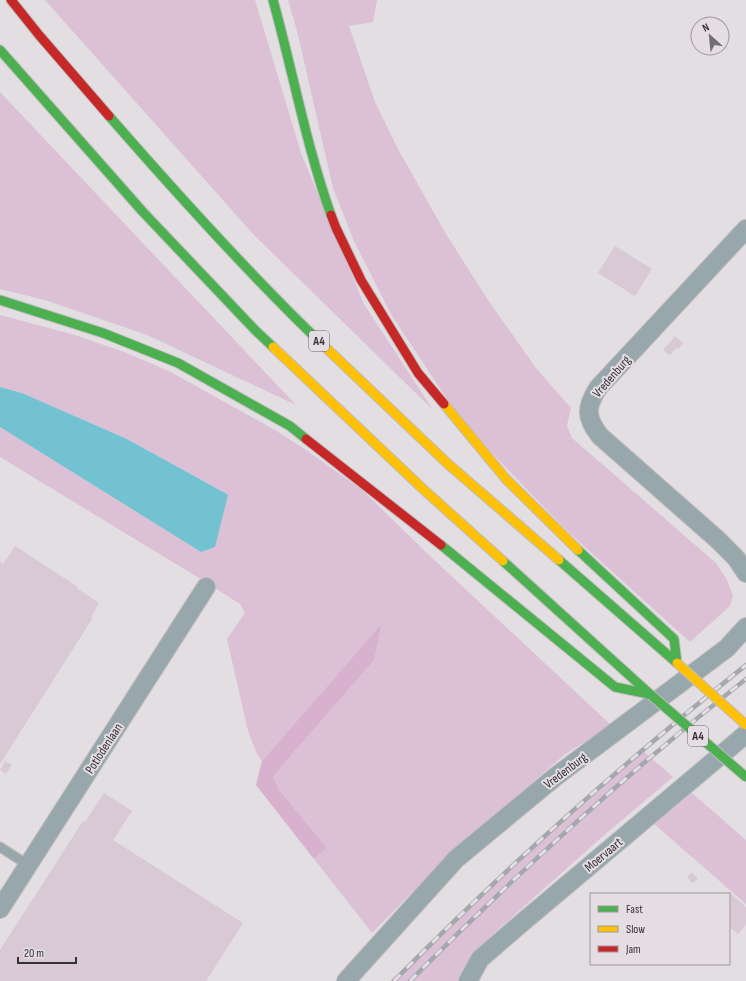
<svg xmlns="http://www.w3.org/2000/svg" width="746" height="981" font-family="'Sofia Sans Condensed',sans-serif">
<style>
.green{fill:#dcc1d6}
.forest{fill:#d8b1cf}
.water{fill:#72c2d2}
.building{fill:#d8c9d5}
.lines{fill:none;stroke-linecap:round;stroke-linejoin:round}
.lane-casing{stroke:#bfbcbe;stroke-width:11}
.street-casing{stroke:#bfbcbe;stroke-width:20}
.fast-casing{stroke:#bfbcbe;stroke-width:11}
.slow-casing{stroke:#bfbcbe;stroke-width:11}
.jam-casing{stroke:#bfbcbe;stroke-width:11}
.lane{stroke:#98a7ab;stroke-width:9}
.street{stroke:#98a7ab;stroke-width:18}
.fast{stroke:#4caf50;stroke-width:9}
.slow{stroke:#ffc107;stroke-width:9}
.jam{stroke:#c62828;stroke-width:9}
.rail-casing{stroke:#a3a8ac;stroke-width:4.5}
.rail{stroke:#e4dde3;stroke-width:3;stroke-dasharray:9;stroke-linecap:butt}
.fast-bridge-casing{stroke:#bfbcbe;stroke-width:11;stroke-linecap:butt}
.slow-bridge-casing{stroke:#bfbcbe;stroke-width:11;stroke-linecap:butt}
.fast-bridge{stroke:#4caf50;stroke-width:9}
.slow-bridge{stroke:#ffc107;stroke-width:9}
.labels{text-anchor:middle;stroke-width:4;stroke-linejoin:round;paint-order:stroke}
.shield{fill:#e4dde3;stroke:#6a6568;stroke-width:1}
.shield-label{font-size:12px;font-weight:bold;fill:#353234}
.street-label{font-size:13px;fill:#353234;stroke:#e4dde3}
</style>
<rect width="100%" height="100%" fill="#e3dee2"/>
<!-- green -->
<g class="green">
<path d="M 45,0 L 255,0 L 301,153 L 364,304 L 433,410 L 254,235 Z"/>
<path d="M 288,0 L 377,0 L 373,22 L 349,26 L 375,102 L 398,149 L 446,234 L 488,300 L 536,368 L 571,408 L 567,425 L 572,438 L 716,563 L 727,580 L 733,595 L 730,606 L 690,642 L 564,528 L 463,423 L 392,316 L 354,241 L 333,188 L 297,31 Z"/>
<path d="M 0,92 L 296,405 L 147,335 L 45,300 L 0,289 Z"/>
<path d="M 0,315 L 75,335 L 124,352 L 169,371 L 275,430 L 309,452 L 362,490 L 430,556 L 611,725 L 564,755 L 444,860 L 372,933 L 314,859 L 327,848 L 280,791 L 273,777 L 381,626 L 262,761 L 256,752 L 248,731 L 227,639 L 245,613 L 240,604 L 199,578 L 0,457 L 0,427 L 201,552 L 225,493 L 127,439 L 22,393 L 0,387 Z"/>
<path d="M 642,750 L 673,777 L 602,837 L 492,935 L 471,960 L 461,981 L 390,981 C 471,901 557,825 642,750 Z"/>
<path d="M 692,793 L 746,840 L 746,904 L 654,824 Z"/>
</g>
<!-- forest -->
<path class="forest" d="M 381,625 L 374,660 L 285,762 L 273,777 L 280,791 L 327,848 L 314,859 L 256,785 L 262,761 Z"/>
<!-- water -->
<path class="water" d="M 0,387 L 22,393 L 127,439 L 225,493 L 228,495 L 215,547 L 201,552 L 0,427 Z"/>
<!-- building -->
<g class="building">
<path d="M 615,246 L 652,269 L 635,296 L 598,273 Z"/>
<path d="M 675,336 L 683,343 L 678,349 L 676,348 L 670,355 L 663,350 Z"/>
<path d="M 15,546 L 78,587 L 78,589 L 99,603 L 91,617 L 92,619 L 0,764 L 0,562 L 3,564 Z"/>
<path d="M 5,761 L 12,765 L 6,774 L 0,770 Z"/>
<path d="M 104,793 L 132,811 L 113,840 L 243,923 L 206,981 L 0,981 L 0,950 L 83,821 L 85,822 Z"/>
<path d="M 692,872 L 698,879 L 692,883 L 687,877 Z"/>
<path d="M 729,892 L 746,907 L 746,925 L 738,934 L 729,927 L 729,894 L 727,894 Z"/>
</g>
<g class="lines">
<defs>
<path id="lane" d="M 0,847 L 28,865"/>
<g id="street">
<path d="M 746,229 L 598,388 C 586,407 585,417 600,436 L 718,540 L 736,558 L 746,573"/>
<path d="M 0,909 L 206,587"/>
<path d="M 346,981 L 456,859 L 555,777 L 727,648 L 746,627"/>
<path d="M 468,981 L 480,959 L 517,927 L 746,734"/>
</g>
<g id="fast">
<path d="M 273,0 C 293,72 306,145 331,215"/>
<path d="M 0,50 L 143,212 L 255,330 L 273,347"/>
<path d="M 109,116 C 177,194 247,272 322,344"/>
<path d="M 0,300 L 103,333 L 178,363 L 290,426 L 306,439"/>
<path d="M 441,545 L 615,687 L 649,694"/>
<path d="M 578,550 L 674,639 L 677,663"/>
<path d="M 559,560 L 677,663"/>
<path d="M 503,561 L 651,695"/>
</g>
<g id="slow">
<path d="M 322,344 L 448,464 L 559,560"/>
<path d="M 273,347 L 423,489 L 503,561"/>
<path d="M 444,404 L 506,479 L 578,550"/>
</g>
<g id="jam">
<path d="M 11,0 L 39,35 L 109,116"/>
<path d="M 331,215 L 336,228 L 361,280 L 418,373 L 444,404"/>
<path d="M 306,439 L 441,545"/>
</g>
</defs>
<!-- lane casing -->
<use href="#lane" class="lane-casing"/>
<!-- street casing -->
<use href="#street" class="street-casing"/>
<!-- fast casing -->
<use href="#fast" class="fast-casing"/>
<!-- slow casing -->
<use href="#slow" class="slow-casing"/>
<!-- jam casing -->
<use href="#jam" class="jam-casing"/>
<!-- lane -->
<use href="#lane" class="lane"/>
<!-- street -->
<use href="#street" class="street"/>
<!-- fast -->
<use href="#fast" class="fast"/>
<!-- slow -->
<use href="#slow" class="slow"/>
<!-- jam -->
<use href="#jam" class="jam"/>
<defs>
<g id="rail">
<path d="M 394,981 C 505,868 623,763 746,665"/>
<path d="M 410,981 C 516,874 628,772 746,679"/>
</g>
</defs>
<!-- rail casing -->
<use href="#rail" class="rail-casing"/>
<!-- rail -->
<use href="#rail" class="rail"/>
<defs>
<path id="fast-bridge" d="M 651,695 L 746,777"/>
<path id="slow-bridge" d="M 677,663 L 746,725"/>
</defs>
<!-- fast-bridge casing -->
<use href="#fast-bridge" class="fast-bridge-casing"/>
<!-- slow-bridge casing -->
<use href="#slow-bridge" class="slow-bridge-casing"/>
<!-- fast-bridge -->
<use href="#fast-bridge" class="fast-bridge"/>
<!-- slow-bridge -->
<use href="#slow-bridge" class="slow-bridge"/>
</g>
<g class="labels">
<!-- shield labels -->
<g class="shield">
<rect x="309" y="331" width="20" height="20" rx="3"/>
<rect x="688" y="726" width="20" height="20" rx="3"/>
</g>
<g class="shield-label">
<text x="319" y="345">A4</text>
<text x="698" y="740">A4</text>
</g>
<!-- street labels -->
<g class="street-label">
<text transform="translate(611 376) rotate(-49)" y="5">Vredenburg</text>
<text transform="translate(103 748) rotate(-57)" y="5">Potlodenlaan</text>
<text transform="translate(565 770) rotate(-37)" y="5">Vredenburg</text>
<text transform="translate(603 854) rotate(-40)" y="5">Moervaart</text>
</g>
</g>
<!-- legend -->
<rect x="590" y="893" width="140" height="72" fill="#e4dde3" stroke="#9e999d"/>
<rect x="598" y="906" width="20" height="6" fill="#4caf50" stroke="#9e999d"/>
<text x="626" y="913" font-size="12" fill="#353234">Fast</text>
<rect x="598" y="926" width="20" height="6" fill="#ffc107" stroke="#9e999d"/>
<text x="626" y="933" font-size="12" fill="#353234">Slow</text>
<rect x="598" y="946" width="20" height="6" fill="#c62828" stroke="#9e999d"/>
<text x="626" y="953" font-size="12" fill="#353234">Jam</text>
<!-- north arrow -->
<g transform="translate(710 36) rotate(333)"><circle r="19" fill="#e4dde3" stroke="#9e999d"/>
<path d="M0-3L7 15L0 10L-7 15Z" fill="#726e71"/>
<text y="-6" font-size="11" font-weight="bold" text-anchor="middle" fill="#353234">N</text>
</g>
<!-- scale -->
<path d="M18 957v6h58v-6" fill="none" stroke="#353234" stroke-width="2"/>
<text x="24" y="957" font-size="12" fill="#353234" stroke="#e4dde3" stroke-width="3" paint-order="stroke">20 m</text>
</svg>
